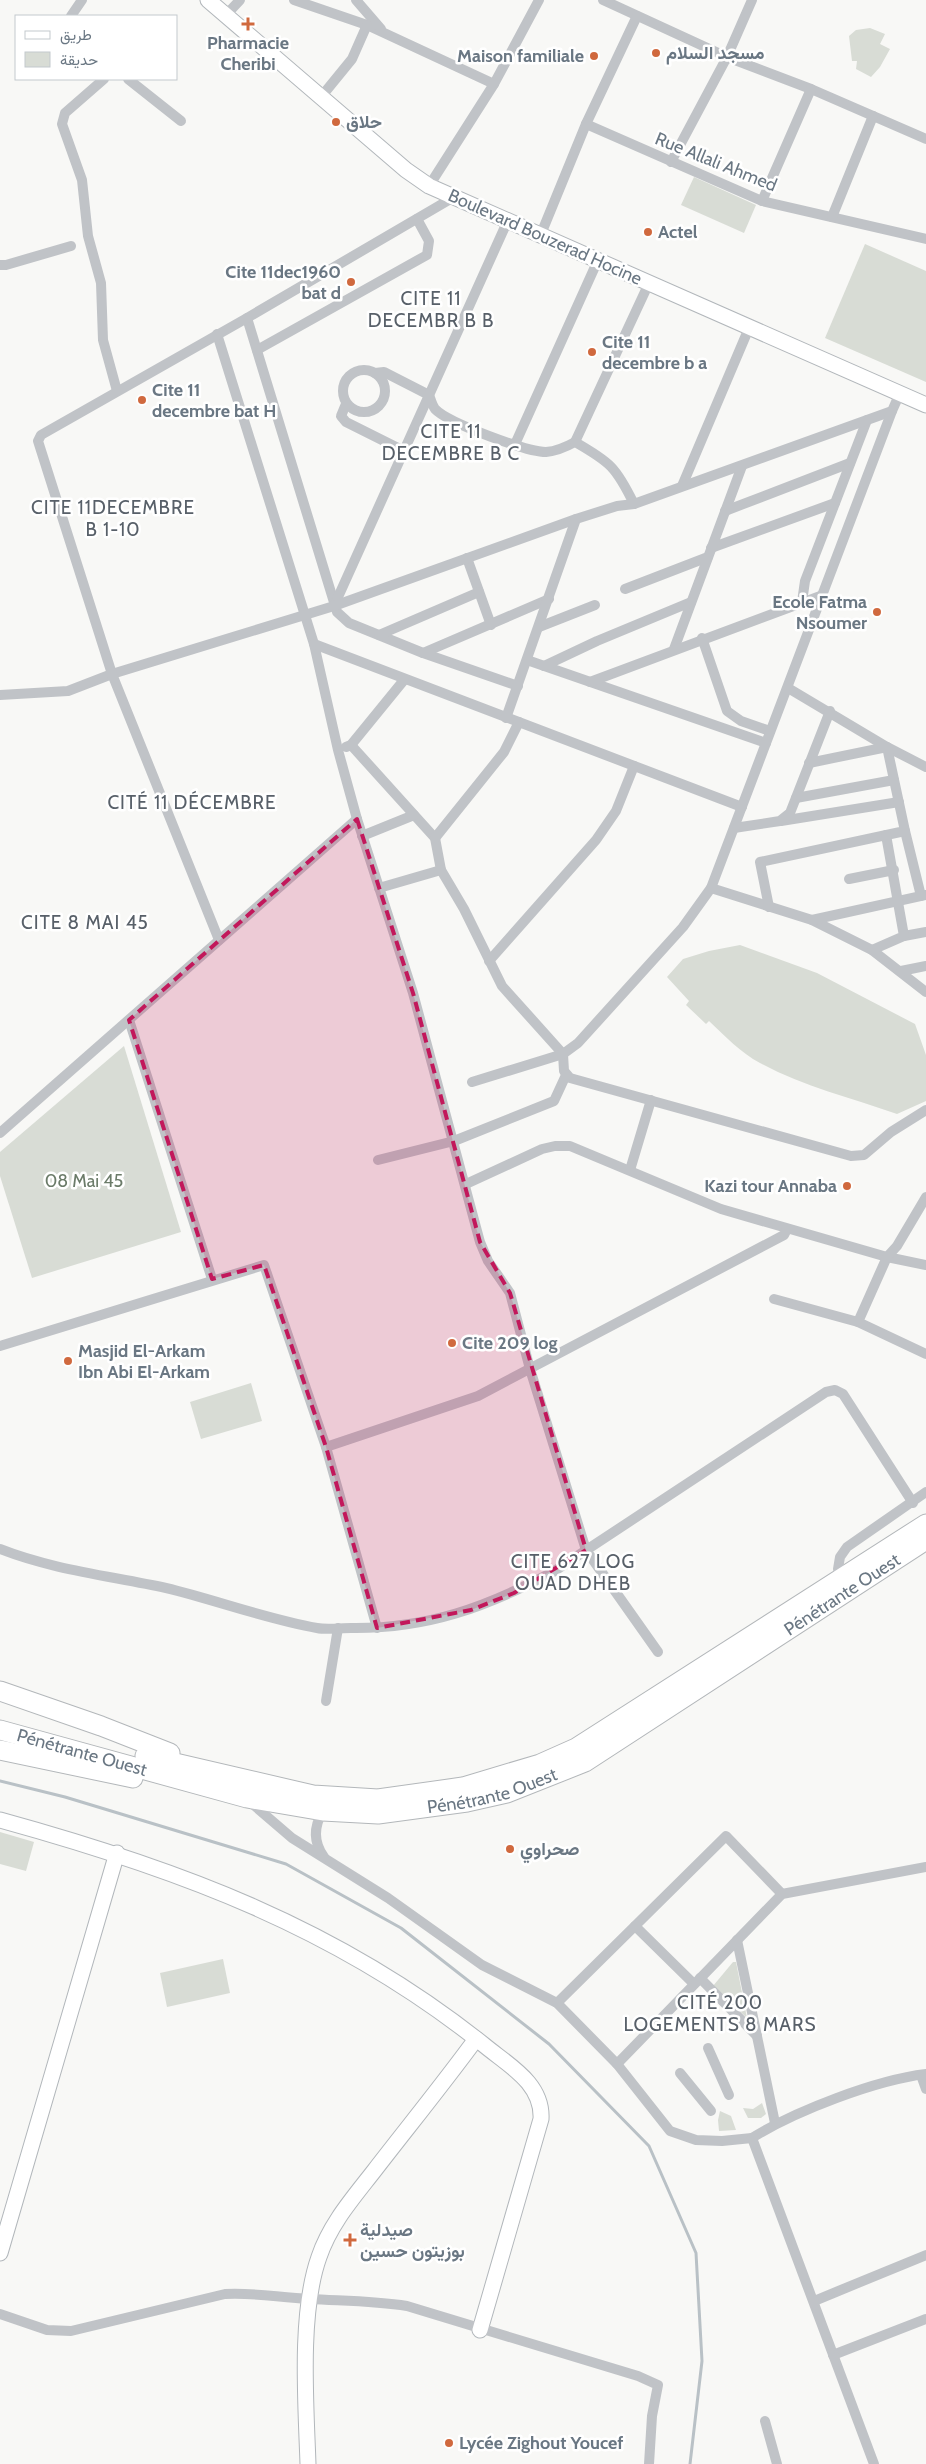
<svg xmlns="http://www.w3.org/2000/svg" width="926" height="2464" font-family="Cabin,Vazirmatn,sans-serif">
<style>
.green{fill:#d8dcd5}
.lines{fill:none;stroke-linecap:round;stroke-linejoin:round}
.stream{stroke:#b9c1c6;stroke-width:3}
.secondary-casing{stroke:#b2b7bb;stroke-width:17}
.highway-casing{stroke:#b3b7ba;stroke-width:21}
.street{stroke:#c0c3c7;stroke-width:10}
.secondary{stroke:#fff;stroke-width:15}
.highway{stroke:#fff;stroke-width:19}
.marked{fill:#c2185b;fill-opacity:0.2;stroke:#c2185b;stroke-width:4;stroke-dasharray:10 6;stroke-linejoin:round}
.poi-dot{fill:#d0693e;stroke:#fff;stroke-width:2}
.labels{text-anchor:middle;stroke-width:5;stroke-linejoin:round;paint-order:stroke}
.poi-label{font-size:18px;font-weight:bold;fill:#6a7783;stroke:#fff;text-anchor:start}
.street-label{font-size:18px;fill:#6a7783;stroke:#fff}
.park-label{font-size:18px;fill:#6b7b69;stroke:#fff}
.neighbourhood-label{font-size:19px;letter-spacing:1px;fill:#586069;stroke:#fff}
</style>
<rect width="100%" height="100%" fill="#f8f8f6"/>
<!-- green -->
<g class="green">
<path d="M 870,28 L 885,34 L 880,44 L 890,49 L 880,67 L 871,77 L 856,69 L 857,61 L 852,61 L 849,36 L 856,30 Z"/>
<path d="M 694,177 L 756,205 L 744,233 L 681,205 Z"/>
<path d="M 865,244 L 926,271 L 926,382 L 825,338 Z"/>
<path d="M 740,945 L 817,973 L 915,1024 L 926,1055 L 926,1101 L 897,1114 C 851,1098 802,1086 760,1063 C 741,1053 725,1036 709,1021 L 706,1024 L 686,1005 L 689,1001 L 667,977 L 683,959 L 709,951 Z"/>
<path d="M 124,1046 L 181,1232 L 32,1278 L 0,1176 L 0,1152 Z"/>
<path d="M 251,1383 L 262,1421 L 201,1439 L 190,1402 Z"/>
<path d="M 0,1832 L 34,1842 L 26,1871 L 0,1864 Z"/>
<path d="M 223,1959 L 230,1993 L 167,2007 L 160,1973 Z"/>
<path d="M 733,1962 L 736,1962 L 747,2018 L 713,1986 Z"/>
<path d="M 762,2103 L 766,2114 L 761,2118 L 748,2118 L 743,2108 L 753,2109 Z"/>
<path d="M 720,2111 L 731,2116 L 736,2130 L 719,2131 L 718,2120 Z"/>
</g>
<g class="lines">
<!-- stream -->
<path class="stream" d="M 0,1781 L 65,1797 L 286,1864 L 401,1928 L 549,2044 L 649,2146 L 696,2253 L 702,2361 L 690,2464"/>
<defs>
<g id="secondary">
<path d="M 208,0 L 406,170 L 429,186 L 926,405"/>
<path d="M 0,1820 C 178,1869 338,1928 484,2045 C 508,2065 543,2083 541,2119 L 480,2330"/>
<path d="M 0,2253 L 117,1853"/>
<path d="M 308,2464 C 306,2404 299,2313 319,2257 C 330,2224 353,2198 374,2171 C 408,2127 443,2084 476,2039"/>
</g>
<g id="highway">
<path d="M 0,1691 L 101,1726 L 170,1753"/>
<path id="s1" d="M 0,1730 L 247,1798 L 323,1811 L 378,1814 L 467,1802 L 507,1793 L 585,1762 L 926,1540"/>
<path d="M 0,1750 L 133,1778"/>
<path d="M 145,1756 L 313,1795 L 378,1799 L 463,1787 L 540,1764 L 576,1748 L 926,1524"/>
</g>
</defs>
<!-- secondary casing -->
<use href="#secondary" class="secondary-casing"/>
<!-- highway casing -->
<use href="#highway" class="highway-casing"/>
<!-- street -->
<g class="street">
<path d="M 294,0 L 367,25 L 494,84"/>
<path d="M 356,0 L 381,29"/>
<path d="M 603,0 L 727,57 L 811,89 L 926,139"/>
<path d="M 226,15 L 240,0"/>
<path d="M 71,16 L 82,0"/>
<path d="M 104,79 L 65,113 L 62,124 L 82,180 L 88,236 L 101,283 L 103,340 L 117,391"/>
<path d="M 128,79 L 181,121"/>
<path d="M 321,97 L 352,59 L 367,25"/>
<path d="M 586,124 L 762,201 L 926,239"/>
<path d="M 671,162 L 727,57 L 752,0"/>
<path d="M 429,186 L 494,84 L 539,0"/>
<path d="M 762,201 L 811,89"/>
<path d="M 832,217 L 873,116"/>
<path d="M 541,234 L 586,124 L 637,16"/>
<path d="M 0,265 L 6,265 L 71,246"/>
<path d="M 247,318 L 337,612 L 349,623 L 423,653 L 518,686"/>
<path d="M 217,334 L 314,644 L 338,750 L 357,819 L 413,993 L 480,1242 L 488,1261 L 510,1293 L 530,1369 L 586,1550 L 658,1652"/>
<path d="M 257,350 L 427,255 L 429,241 L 417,219"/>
<circle cx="364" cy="391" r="21"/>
<path d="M 375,373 L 384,372 L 429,395 C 431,400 432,405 435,409 C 448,423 527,452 546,452 C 557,451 566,447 575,442 C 610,462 616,467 634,504"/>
<path d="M 346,404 L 341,416 L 346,422 L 404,451"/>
<path d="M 575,442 L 649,283"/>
<path d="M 513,444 L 516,442 L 598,260"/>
<path d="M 682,486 L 749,328"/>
<path d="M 725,511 L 850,463"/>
<path d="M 711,548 L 835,503"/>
<path d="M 467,558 L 491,625"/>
<path d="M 625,589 L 708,557"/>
<path d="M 802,602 L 805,581 L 867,420"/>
<path d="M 334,606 L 508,220"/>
<path d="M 539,627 L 595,605"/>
<path d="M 379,635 L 479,592"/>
<path d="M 702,638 L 727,711 L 741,721 L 770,731"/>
<path d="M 314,644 L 742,807"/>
<path d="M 674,649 L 742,466"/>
<path d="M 423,653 L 549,599"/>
<path d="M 527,660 L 766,743"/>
<path d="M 544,666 L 597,641 L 691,602"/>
<path d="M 590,682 L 823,595"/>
<path d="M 788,688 L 887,747 L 926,767"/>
<path d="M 0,695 L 68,691 L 112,674 L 334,606 L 576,519 L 617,506 L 634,504 L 892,411 L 900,393"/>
<path d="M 506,718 L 576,519"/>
<path d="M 351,745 L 435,838 L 441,870 L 464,909 L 502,986 L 563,1054 L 564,1071 L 570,1078 L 851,1156 L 864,1155 L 891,1132 L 926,1110"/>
<path d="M 346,747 L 351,745 L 404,680"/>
<path d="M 796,798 L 894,780"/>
<path d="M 781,821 L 899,802"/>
<path d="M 734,828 L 780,821 L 790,813 L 830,711"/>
<path d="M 905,831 L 921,896"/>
<path d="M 362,836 L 414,815"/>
<path d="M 435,838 L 504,752 L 519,722"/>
<path d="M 849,879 L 894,870"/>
<path d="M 379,888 L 441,870"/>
<path d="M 711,888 L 812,920 L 872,950 L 926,992"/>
<path d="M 769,907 L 760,862 L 905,831 L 887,747 L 809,763"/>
<path d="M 812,920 L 926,895"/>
<path d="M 904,936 L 926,932"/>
<path d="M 219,940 L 112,674 L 38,441 L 41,435 L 247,318 L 454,197"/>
<path d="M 872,950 L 904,936 L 886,835"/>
<path d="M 489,961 L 596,840 L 616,811 L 634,766"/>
<path d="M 901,971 L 926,966"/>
<path d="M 129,1020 L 212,1279"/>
<path d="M 472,1082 L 563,1054 L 578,1043 L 683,927 L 711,888 L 892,411"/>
<path d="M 0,1133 L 357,819"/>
<path d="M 378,1160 L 454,1141 L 554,1101 L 566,1075"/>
<path d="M 630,1170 L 651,1100"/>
<path d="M 466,1184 L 542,1149 L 555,1146 L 570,1146 L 721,1209 L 887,1257 L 926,1265"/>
<path d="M 926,1197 L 897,1246 L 887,1257 L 858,1322 L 926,1354"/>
<path d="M 774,1299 L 858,1322"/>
<path d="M 0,1346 L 264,1265 L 326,1447 L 377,1628"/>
<path d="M 326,1447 L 478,1396 L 784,1235 L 787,1229"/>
<path d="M 0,1549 C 53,1570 111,1576 166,1588 C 216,1600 266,1619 317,1628 C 327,1630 340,1628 351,1628 C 428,1629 486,1607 553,1572 L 826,1392 L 835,1390 L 843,1394 L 913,1503"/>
<path d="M 838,1569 L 840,1557 L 847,1547 L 926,1492"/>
<path d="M 326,1701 L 338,1628"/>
<path d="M 249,1801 L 292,1838 L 388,1898 L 482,1965 L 557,2003 L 617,2064 L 670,2131 L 696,2140 L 722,2141 L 752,2138"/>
<path d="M 323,1811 C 314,1826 313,1842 324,1857"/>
<path d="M 635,1926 L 694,1984"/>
<path d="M 737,1940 L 775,2123"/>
<path d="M 700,1978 L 757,2036"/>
<path d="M 557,2003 L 726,1836 L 782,1894"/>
<path d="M 708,2048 L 729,2095"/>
<path d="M 617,2064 L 782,1894 L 926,1867"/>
<path d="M 680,2073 L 711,2111"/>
<path d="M 921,2075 L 926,2089"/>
<path d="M 814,2301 L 926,2255"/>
<path d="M 0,2314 L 47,2330 L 71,2331 L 225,2294 C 253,2292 281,2298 310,2299 C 343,2301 374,2301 407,2306 L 638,2376 L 658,2385 L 652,2416 L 649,2464"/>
<path d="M 833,2355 L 926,2319"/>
<path d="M 765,2421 L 777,2464"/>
<path d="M 874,2464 L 752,2138 C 795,2111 876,2080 926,2074"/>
</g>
<!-- secondary -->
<use href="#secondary" class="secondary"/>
<!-- highway -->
<use href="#highway" class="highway"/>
</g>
<!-- marked area -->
<path class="marked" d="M 357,819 L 413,993 L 480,1242 L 510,1293 L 586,1550 L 514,1593 L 471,1610 L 377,1628 L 326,1447 L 264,1265 L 212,1279 L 129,1020 Z"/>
<!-- markers -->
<g class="poi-dot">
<path d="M245.5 16.5h5v5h5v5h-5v5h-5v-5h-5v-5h5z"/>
<circle cx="656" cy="53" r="5"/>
<circle cx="594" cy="56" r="5"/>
<circle cx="336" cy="122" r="5"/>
<circle cx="648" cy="232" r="5"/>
<circle cx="351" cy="282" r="5"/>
<circle cx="592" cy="352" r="5"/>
<circle cx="142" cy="400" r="5"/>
<circle cx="877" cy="612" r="5"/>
<circle cx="847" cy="1186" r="5"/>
<circle cx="452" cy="1343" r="5"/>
<circle cx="68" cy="1361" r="5"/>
<circle cx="510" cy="1849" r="5"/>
<path d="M347.5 2232.5h5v5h5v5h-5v5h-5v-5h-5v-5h5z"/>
<circle cx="449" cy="2443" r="5"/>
</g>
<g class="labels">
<!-- poi labels -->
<g class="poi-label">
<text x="248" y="49" text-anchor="middle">Pharmacie<tspan x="248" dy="21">Cheribi</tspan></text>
<text x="666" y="59">مسجد السلام</text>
<text x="584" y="62" text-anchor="end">Maison familiale</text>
<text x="346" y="128">حلاق</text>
<text x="658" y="238">Actel</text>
<text x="341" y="278" text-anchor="end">Cite 11dec1960<tspan x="341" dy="21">bat d</tspan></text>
<text x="602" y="348">Cite 11<tspan x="602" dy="21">decembre b a</tspan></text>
<text x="152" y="396">Cite 11<tspan x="152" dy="21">decembre bat H</tspan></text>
<text x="867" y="608" text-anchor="end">Ecole Fatma<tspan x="867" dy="21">Nsoumer</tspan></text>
<text x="837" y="1192" text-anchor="end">Kazi tour Annaba</text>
<text x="462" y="1349">Cite 209 log</text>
<text x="78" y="1357">Masjid El-Arkam<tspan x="78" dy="21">Ibn Abi El-Arkam</tspan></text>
<text x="520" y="1855">صحراوي</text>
<text x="360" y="2236">صيدلية<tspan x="360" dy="21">بوزيتون حسين</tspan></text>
<text x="459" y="2449">Lycée Zighout Youcef</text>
</g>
<!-- street labels -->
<g class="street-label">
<text transform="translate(716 162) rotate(22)" y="6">Rue Allali Ahmed</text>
<text transform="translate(545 237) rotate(24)" y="6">Boulevard Bouzerad Hocine</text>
<text dy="6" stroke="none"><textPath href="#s1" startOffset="910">Pénétrante Ouest</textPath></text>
<text dy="6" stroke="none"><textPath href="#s1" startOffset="85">Pénétrante Ouest</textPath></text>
<text dy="6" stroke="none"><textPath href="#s1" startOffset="505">Pénétrante Ouest</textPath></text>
</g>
<!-- park labels -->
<g class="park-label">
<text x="84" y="1187">08 Mai 45</text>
</g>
<!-- neighbourhood labels -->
<g class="neighbourhood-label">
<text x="431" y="305">CITE 11<tspan x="431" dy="22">DECEMBR B B</tspan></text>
<text x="451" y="438">CITE 11<tspan x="451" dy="22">DECEMBRE B C</tspan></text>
<text x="113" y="514">CITE 11DECEMBRE<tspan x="113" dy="22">B 1-10</tspan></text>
<text x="192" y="809">CITÉ 11 DÉCEMBRE</text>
<text x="85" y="929">CITE 8 MAI 45</text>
<text x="573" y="1568">CITE 627 LOG<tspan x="573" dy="22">OUAD DHEB</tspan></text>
<text x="720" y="2009">CITÉ 200<tspan x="720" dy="22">LOGEMENTS 8 MARS</tspan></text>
</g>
</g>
<!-- legend -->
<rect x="15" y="15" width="162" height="65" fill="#ffffff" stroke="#c3c9cd"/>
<rect x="25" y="31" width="25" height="8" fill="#ffffff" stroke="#c3c9cd"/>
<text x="60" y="40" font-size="15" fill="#6a7783">طريق</text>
<rect x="25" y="52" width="25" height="15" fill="#d8dcd5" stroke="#c3c9cd"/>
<text x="60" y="65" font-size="15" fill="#6a7783">حديقة</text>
</svg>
